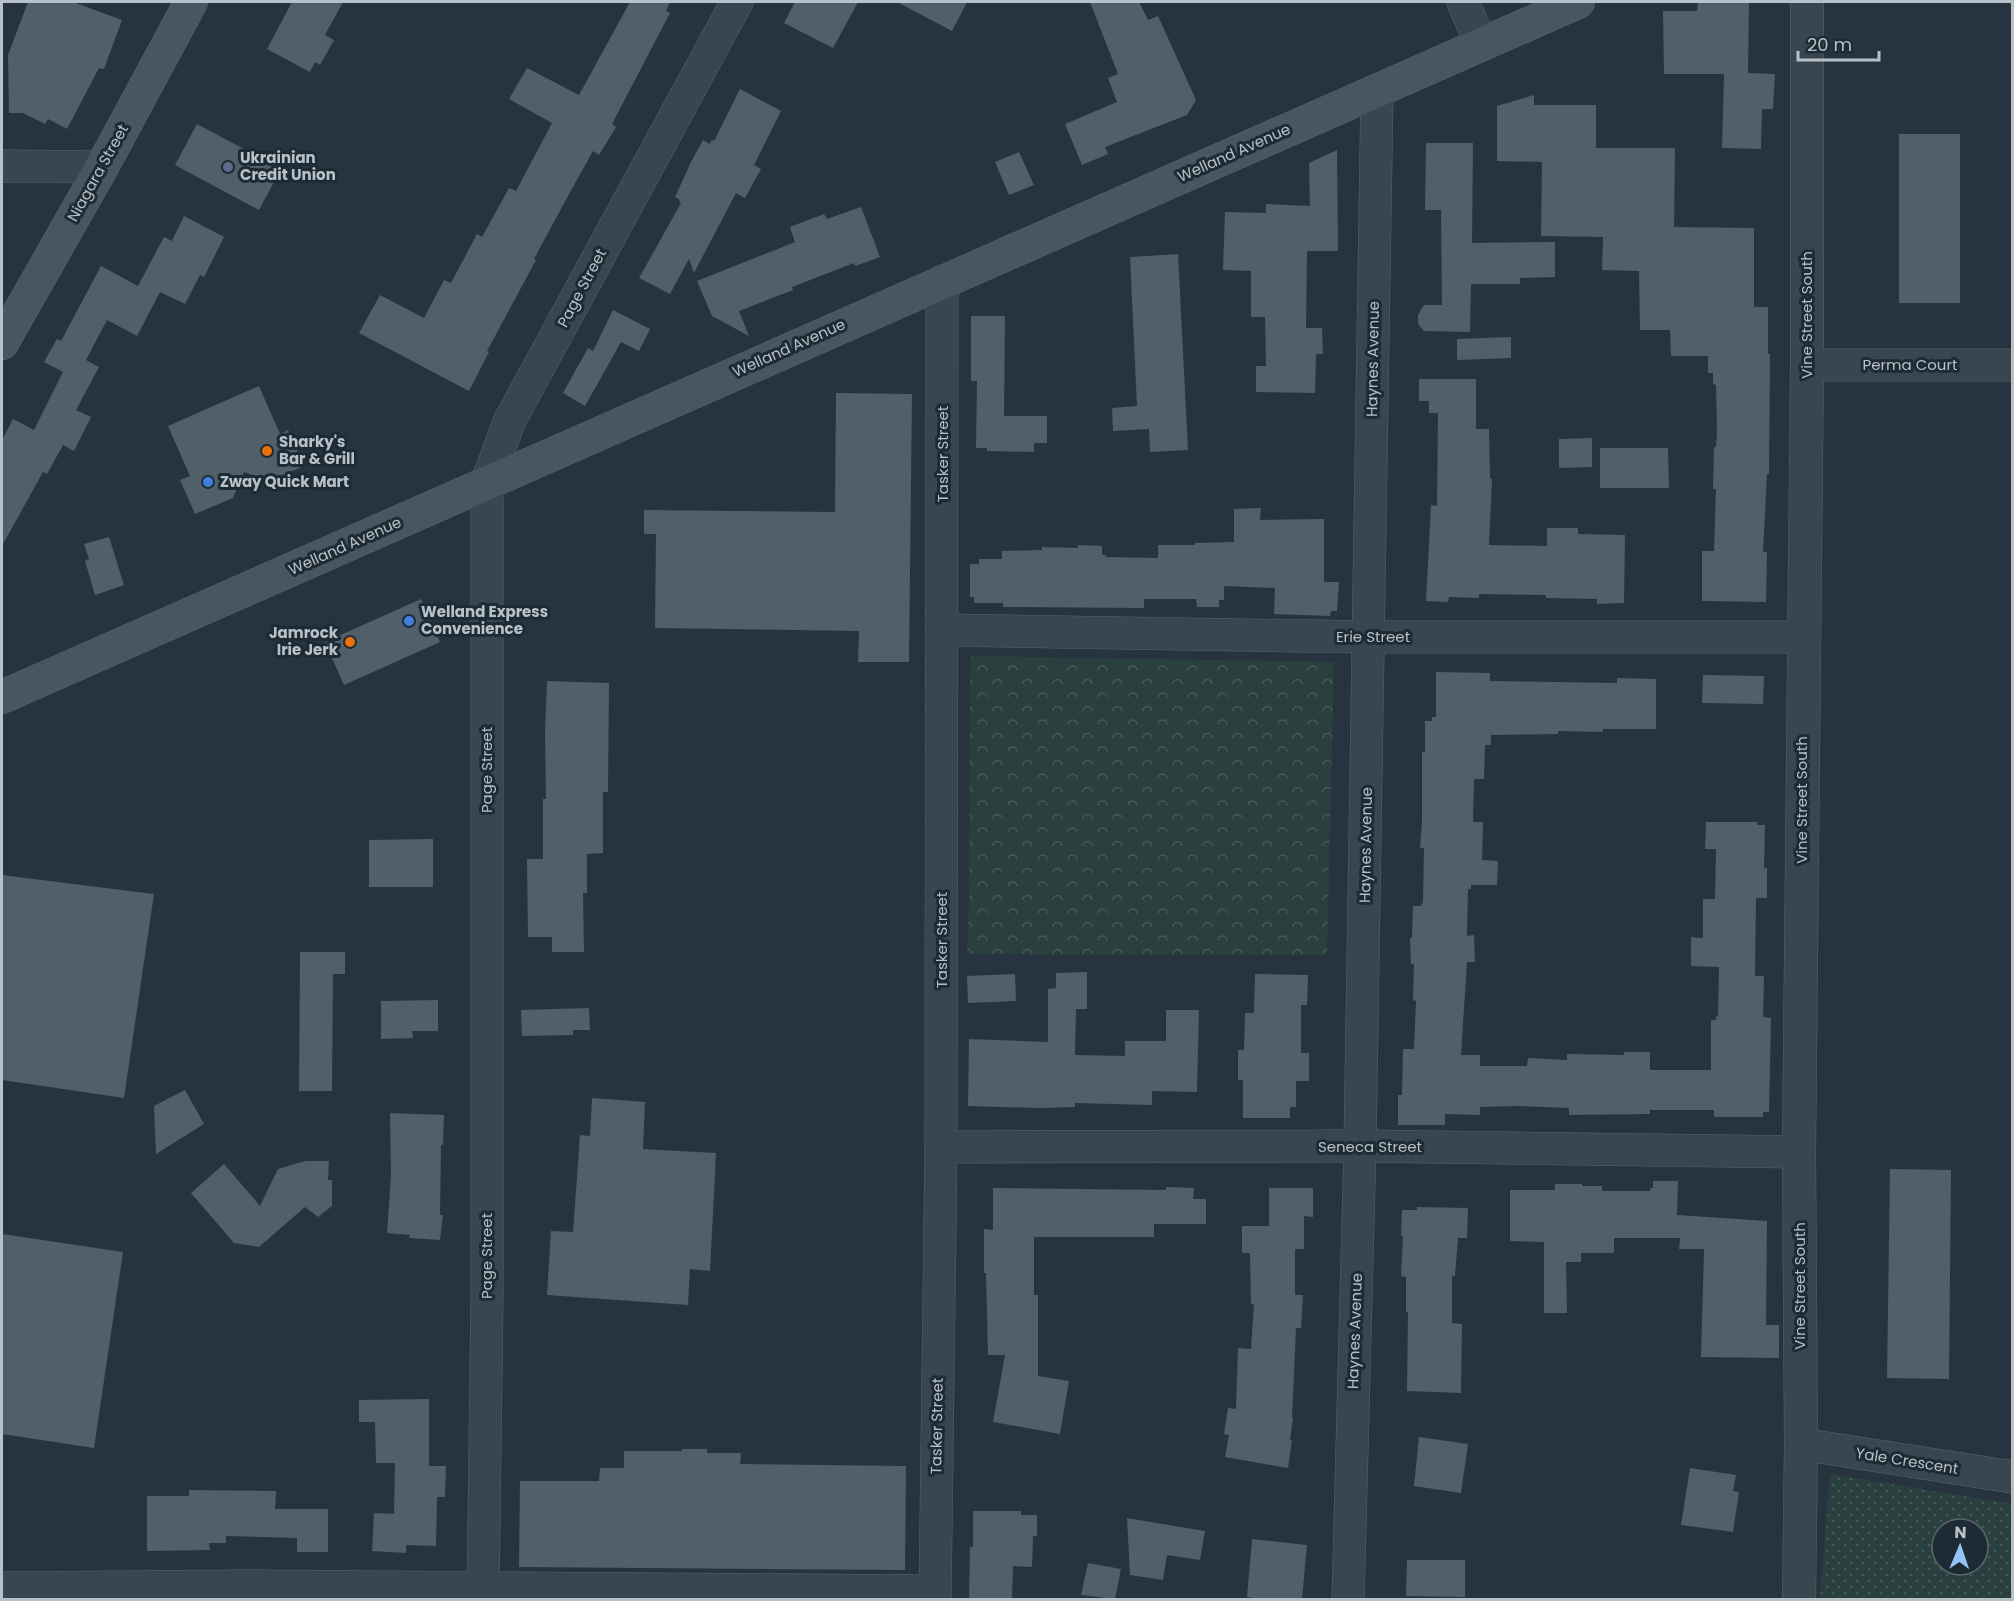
<svg xmlns="http://www.w3.org/2000/svg" width="2014" height="1601" font-family="Poppins,sans-serif">
<style>
.grass{fill:url(#grass-dots);fill-rule:evenodd}
.forest{fill:url(#forest-crowns)}
.building{fill:#505f6a}
.lines{fill:none;stroke-linecap:round;stroke-linejoin:round}
.minor-casing{stroke:#58646c;stroke-width:33}
.tertiary-casing{stroke:#58646c;stroke-width:34}
.secondary-casing{stroke:#58646c;stroke-width:34}
.minor{stroke:#3a464f;stroke-width:32}
.tertiary{stroke:#3a464f;stroke-width:33}
.secondary{stroke:#495662;stroke-width:33}
.service-dot{fill:#5c6f8a;stroke:#1f2b34;stroke-width:2}
.food-dot{fill:#e8710a;stroke:#1f2b34;stroke-width:2}
.shop-dot{fill:#3f7fe0;stroke:#1f2b34;stroke-width:2}
.labels{text-anchor:middle;stroke-width:6;stroke-linejoin:round;paint-order:stroke}
.street-label{font-size:15px;fill:#b7c1c9;stroke:#1f2b34}
.poi-label{font-size:15px;font-weight:bold;fill:#b7c1c9;stroke:#1f2b34;text-anchor:start}
</style>
<defs>
<pattern id="grass-dots" width="8" height="8" patternUnits="userSpaceOnUse" patternTransform="scale(1.5)"><rect width="8" height="8" fill="#29403f"/><path d="M2 2h.1M6 6h.1" fill="none" stroke="#465a59" stroke-width="1.8" stroke-linecap="round"/></pattern>
<pattern id="forest-crowns" width="20" height="18" patternUnits="userSpaceOnUse" patternTransform="scale(1.5)"><rect width="20" height="18" fill="#29403f"/><path d="M2 6a3 3 0 1 1 6 0M12 15a3 3 0 1 1 6 0" fill="none" stroke="#465a59"/></pattern>
</defs>
<rect width="100%" height="100%" fill="#27343f"/>
<!-- grass -->
<path class="grass" d="M 1830,1474 L 2012,1504 L 2012,1599 L 1820,1599 ZM 1942,1529 L 1978,1529 L 1978,1565 L 1942,1565 Z"/>
<!-- forest -->
<path class="forest" d="M 970,656 L 1334,662 L 1327,955 L 967,954 L 969,902 Z"/>
<!-- building -->
<g class="building">
<path d="M 28,2 L 73,2 L 122,20 L 104,69 L 99,68 L 67,129 L 48,119 L 45,124 L 23,113 L 9,113 L 8,55 Z"/>
<path d="M 292,2 L 343,2 L 325,35 L 334,40 L 320,65 L 315,62 L 310,72 L 267,49 Z"/>
<path d="M 630,2 L 670,2 L 666,11 L 670,13 L 612,124 L 616,127 L 599,155 L 593,151 L 568,196 L 534,259 L 536,260 L 487,351 L 489,352 L 469,391 L 359,333 L 380,295 L 424,318 L 444,280 L 451,283 L 477,234 L 482,237 L 509,188 L 516,191 L 552,123 L 509,99 L 527,68 L 579,95 Z"/>
<path d="M 795,2 L 858,2 L 833,48 L 784,23 Z"/>
<path d="M 897,2 L 967,2 L 952,31 Z"/>
<path d="M 1090,2 L 1139,2 L 1148,20 L 1158,16 L 1196,100 L 1187,115 L 1105,147 L 1108,154 L 1082,165 L 1065,124 L 1117,102 L 1108,78 L 1118,74 Z"/>
<path d="M 1698,2 L 1749,2 L 1748,73 L 1775,74 L 1773,109 L 1762,109 L 1761,149 L 1722,148 L 1724,74 L 1664,74 L 1663,11 L 1697,11 Z"/>
<path d="M 740,89 L 781,111 L 754,165 L 761,169 L 745,198 L 736,193 L 694,273 L 689,259 L 670,294 L 639,278 L 681,203 L 679,202 L 680,200 L 675,197 L 691,162 L 703,140 L 710,144 L 712,140 L 714,141 Z"/>
<path d="M 1534,95 L 1534,105 L 1596,105 L 1596,148 L 1675,148 L 1674,227 L 1754,228 L 1754,307 L 1768,307 L 1768,354 L 1770,354 L 1769,474 L 1767,474 L 1763,552 L 1767,552 L 1766,602 L 1702,601 L 1702,551 L 1714,551 L 1716,489 L 1713,489 L 1714,447 L 1716,447 L 1717,432 L 1716,385 L 1713,384 L 1713,373 L 1708,373 L 1708,356 L 1671,356 L 1670,330 L 1640,330 L 1639,271 L 1602,270 L 1603,237 L 1541,236 L 1542,162 L 1497,161 L 1497,106 Z"/>
<path d="M 197,124 L 281,169 L 259,210 L 175,165 Z"/>
<rect x="1899" y="134" width="61" height="169"/>
<path d="M 1426,143 L 1473,143 L 1472,243 L 1555,242 L 1555,277 L 1520,278 L 1520,284 L 1471,284 L 1470,332 L 1424,331 L 1418,324 L 1418,315 L 1424,305 L 1442,305 L 1441,210 L 1425,210 Z"/>
<path d="M 1337,150 L 1338,251 L 1307,251 L 1306,328 L 1322,328 L 1323,354 L 1316,354 L 1315,393 L 1256,392 L 1256,366 L 1266,366 L 1265,317 L 1251,317 L 1251,271 L 1223,270 L 1225,212 L 1266,213 L 1266,204 L 1310,206 L 1309,163 Z"/>
<path d="M 1019,152 L 1034,185 L 1009,195 L 995,162 Z"/>
<path d="M 861,207 L 880,257 L 855,266 L 854,263 L 792,287 L 793,290 L 739,311 L 749,336 L 712,316 L 697,281 L 795,242 L 790,227 L 824,214 L 827,219 Z"/>
<path d="M 184,216 L 224,237 L 204,277 L 200,275 L 185,304 L 160,292 L 137,336 L 107,320 L 86,360 L 99,367 L 76,410 L 91,417 L 74,451 L 63,445 L 47,474 L 43,472 L 2,546 L 2,440 L 13,419 L 34,430 L 63,372 L 44,362 L 57,339 L 61,341 L 101,266 L 138,286 L 164,237 L 172,241 Z"/>
<path d="M 1178,254 L 1188,450 L 1150,452 L 1149,429 L 1113,431 L 1112,408 L 1137,406 L 1130,257 Z"/>
<path d="M 613,310 L 650,329 L 639,351 L 621,342 L 585,406 L 563,393 L 588,348 L 593,351 Z"/>
<path d="M 971,316 L 1005,316 L 1004,416 L 1047,416 L 1047,443 L 1034,443 L 1034,452 L 987,451 L 987,448 L 976,448 L 977,381 L 971,381 Z"/>
<path d="M 1511,337 L 1511,358 L 1457,360 L 1457,339 Z"/>
<path d="M 1419,379 L 1476,379 L 1476,429 L 1489,429 L 1490,479 L 1492,479 L 1489,545 L 1547,546 L 1547,528 L 1578,528 L 1578,534 L 1625,535 L 1624,603 L 1597,604 L 1597,599 L 1546,598 L 1546,595 L 1479,594 L 1479,598 L 1449,597 L 1448,602 L 1426,601 L 1431,505 L 1437,506 L 1438,413 L 1429,413 L 1429,401 L 1419,401 Z"/>
<path d="M 259,386 L 280,434 L 288,430 L 304,466 L 269,481 L 244,472 L 233,498 L 195,514 L 180,480 L 190,476 L 168,426 Z"/>
<path d="M 836,393 L 912,394 L 909,662 L 858,662 L 859,631 L 655,628 L 656,534 L 644,534 L 644,510 L 835,512 Z"/>
<path d="M 1592,438 L 1592,467 L 1559,468 L 1559,439 Z"/>
<path d="M 1600,448 L 1668,448 L 1669,488 L 1600,488 Z"/>
<path d="M 1261,508 L 1260,520 L 1324,519 L 1324,582 L 1339,582 L 1337,611 L 1331,611 L 1330,616 L 1274,614 L 1275,588 L 1224,586 L 1224,600 L 1219,600 L 1219,607 L 1197,607 L 1196,599 L 1144,599 L 1144,608 L 1003,607 L 1003,603 L 974,603 L 974,597 L 970,597 L 970,564 L 979,564 L 979,559 L 1002,559 L 1002,551 L 1042,550 L 1042,547 L 1078,548 L 1078,545 L 1102,546 L 1102,555 L 1106,555 L 1106,557 L 1158,558 L 1158,545 L 1195,545 L 1195,543 L 1234,542 L 1234,509 Z"/>
<path d="M 109,537 L 124,585 L 95,595 L 85,561 L 89,559 L 84,544 Z"/>
<path d="M 421,599 L 440,642 L 344,685 L 325,642 Z"/>
<path d="M 1436,672 L 1490,673 L 1490,681 L 1617,683 L 1617,678 L 1656,679 L 1656,729 L 1603,729 L 1603,732 L 1558,731 L 1558,734 L 1491,735 L 1491,745 L 1485,745 L 1484,779 L 1474,779 L 1473,822 L 1483,822 L 1482,860 L 1498,861 L 1497,885 L 1471,885 L 1471,889 L 1468,889 L 1467,936 L 1474,935 L 1475,962 L 1467,962 L 1461,1055 L 1480,1055 L 1480,1066 L 1527,1066 L 1528,1058 L 1567,1060 L 1567,1054 L 1624,1055 L 1624,1052 L 1650,1052 L 1650,1070 L 1711,1070 L 1711,1020 L 1716,1020 L 1716,1016 L 1718,1017 L 1719,967 L 1691,966 L 1691,937 L 1703,938 L 1703,899 L 1715,899 L 1716,849 L 1705,849 L 1706,822 L 1757,822 L 1757,825 L 1765,825 L 1764,868 L 1767,868 L 1767,898 L 1756,898 L 1755,976 L 1764,976 L 1763,1017 L 1771,1018 L 1769,1112 L 1763,1112 L 1763,1117 L 1714,1117 L 1714,1110 L 1650,1110 L 1650,1114 L 1569,1115 L 1569,1108 L 1518,1106 L 1480,1107 L 1480,1115 L 1445,1114 L 1445,1125 L 1398,1125 L 1398,1095 L 1402,1095 L 1403,1049 L 1414,1049 L 1416,1001 L 1413,1000 L 1414,964 L 1411,964 L 1410,938 L 1412,938 L 1413,906 L 1421,906 L 1423,902 L 1424,848 L 1420,848 L 1422,822 L 1422,752 L 1425,752 L 1425,721 L 1432,721 L 1432,717 L 1436,717 Z"/>
<path d="M 1703,675 L 1764,676 L 1763,704 L 1702,703 Z"/>
<path d="M 547,681 L 609,683 L 608,792 L 603,792 L 603,853 L 587,854 L 587,893 L 583,893 L 584,952 L 552,952 L 552,937 L 528,937 L 527,859 L 543,859 L 543,799 L 546,799 L 545,733 Z"/>
<path d="M 433,839 L 433,887 L 369,887 L 369,840 Z"/>
<path d="M 2,875 L 154,894 L 124,1098 L 2,1080 Z"/>
<path d="M 300,952 L 345,952 L 345,974 L 333,974 L 332,1091 L 299,1091 Z"/>
<path d="M 1087,972 L 1087,1009 L 1076,1009 L 1075,1055 L 1125,1056 L 1125,1041 L 1166,1041 L 1166,1010 L 1199,1010 L 1197,1092 L 1152,1091 L 1152,1105 L 1075,1103 L 1075,1107 L 1040,1108 L 968,1106 L 969,1039 L 1048,1042 L 1048,989 L 1056,988 L 1056,973 Z"/>
<path d="M 1015,974 L 1016,1001 L 968,1003 L 967,976 Z"/>
<path d="M 1255,974 L 1308,975 L 1307,1005 L 1301,1005 L 1301,1053 L 1309,1053 L 1309,1081 L 1296,1081 L 1296,1107 L 1290,1107 L 1290,1118 L 1243,1118 L 1243,1080 L 1238,1080 L 1238,1050 L 1244,1050 L 1245,1013 L 1254,1013 Z"/>
<path d="M 438,1000 L 438,1031 L 412,1031 L 413,1038 L 381,1039 L 381,1001 Z"/>
<path d="M 589,1008 L 590,1030 L 573,1030 L 573,1035 L 522,1036 L 521,1010 Z"/>
<path d="M 185,1090 L 204,1124 L 156,1154 L 154,1106 Z"/>
<path d="M 592,1098 L 645,1102 L 643,1149 L 716,1153 L 710,1271 L 690,1269 L 688,1305 L 547,1295 L 551,1231 L 573,1232 L 580,1135 L 590,1136 Z"/>
<path d="M 390,1113 L 444,1115 L 443,1145 L 441,1145 L 440,1215 L 443,1215 L 440,1240 L 409,1238 L 410,1235 L 387,1233 L 391,1176 Z"/>
<path d="M 305,1161 L 329,1161 L 328,1180 L 332,1180 L 332,1206 L 318,1217 L 305,1207 L 259,1247 L 234,1243 L 191,1193 L 224,1164 L 260,1206 L 278,1169 Z"/>
<path d="M 1890,1169 L 1951,1170 L 1949,1379 L 1887,1378 Z"/>
<path d="M 1653,1181 L 1678,1181 L 1677,1215 L 1767,1221 L 1766,1325 L 1779,1325 L 1779,1358 L 1701,1357 L 1704,1249 L 1679,1249 L 1680,1238 L 1614,1238 L 1614,1253 L 1581,1253 L 1581,1262 L 1566,1262 L 1567,1313 L 1544,1313 L 1544,1242 L 1510,1241 L 1510,1190 L 1555,1190 L 1555,1184 L 1582,1184 L 1582,1186 L 1602,1186 L 1602,1191 L 1650,1191 L 1650,1188 L 1653,1188 Z"/>
<path d="M 1166,1187 L 1194,1188 L 1193,1199 L 1206,1199 L 1206,1224 L 1154,1224 L 1154,1237 L 1034,1237 L 1034,1295 L 1038,1295 L 1038,1376 L 1069,1381 L 1060,1434 L 993,1422 L 1005,1355 L 988,1355 L 986,1273 L 984,1273 L 984,1229 L 993,1230 L 993,1188 L 1166,1190 Z"/>
<path d="M 1269,1188 L 1313,1188 L 1313,1217 L 1304,1216 L 1304,1249 L 1295,1249 L 1295,1295 L 1303,1295 L 1301,1328 L 1296,1328 L 1292,1418 L 1293,1418 L 1290,1440 L 1292,1440 L 1288,1468 L 1225,1457 L 1229,1435 L 1224,1434 L 1228,1408 L 1236,1409 L 1238,1348 L 1251,1349 L 1254,1304 L 1251,1304 L 1250,1253 L 1242,1253 L 1242,1226 L 1269,1226 Z"/>
<path d="M 1417,1207 L 1468,1208 L 1467,1238 L 1458,1238 L 1455,1276 L 1452,1276 L 1452,1323 L 1462,1324 L 1461,1393 L 1407,1391 L 1408,1312 L 1406,1312 L 1406,1277 L 1401,1276 L 1403,1236 L 1401,1236 L 1402,1210 L 1417,1210 Z"/>
<path d="M 2,1234 L 123,1252 L 94,1448 L 2,1434 Z"/>
<path d="M 429,1399 L 429,1466 L 446,1466 L 445,1497 L 437,1497 L 436,1546 L 406,1545 L 406,1553 L 372,1551 L 374,1513 L 394,1514 L 395,1463 L 376,1463 L 375,1422 L 359,1422 L 359,1400 Z"/>
<path d="M 1419,1437 L 1468,1444 L 1461,1493 L 1414,1486 Z"/>
<path d="M 682,1449 L 707,1449 L 707,1453 L 741,1453 L 740,1464 L 906,1466 L 905,1570 L 519,1567 L 520,1481 L 599,1481 L 600,1468 L 624,1468 L 624,1451 L 682,1451 Z"/>
<path d="M 1690,1468 L 1736,1475 L 1733,1491 L 1739,1492 L 1733,1532 L 1681,1525 Z"/>
<path d="M 189,1490 L 276,1491 L 275,1509 L 328,1509 L 328,1552 L 297,1552 L 297,1538 L 226,1536 L 226,1543 L 209,1543 L 210,1550 L 147,1551 L 147,1496 L 189,1496 Z"/>
<path d="M 973,1511 L 1021,1511 L 1021,1515 L 1037,1515 L 1037,1536 L 1033,1536 L 1032,1567 L 1013,1566 L 1012,1599 L 969,1599 L 970,1547 L 973,1547 Z"/>
<path d="M 1127,1518 L 1205,1531 L 1200,1560 L 1167,1555 L 1163,1580 L 1130,1575 Z"/>
<path d="M 1252,1539 L 1307,1545 L 1302,1599 L 1259,1599 L 1247,1597 Z"/>
<path d="M 1407,1560 L 1465,1560 L 1465,1597 L 1406,1596 Z"/>
<path d="M 1088,1563 L 1121,1569 L 1115,1599 L 1081,1595 Z"/>
</g>
<g class="lines">
<defs>
<g id="minor">
<path d="M 1463,2 L 1481,44"/>
<path d="M 2,166 L 102,167"/>
<path d="M 1807,365 L 2012,365"/>
<path d="M 943,630 L 1369,637 L 1803,637"/>
<path d="M 941,1147 L 1360,1146 L 1799,1152"/>
<path d="M 1801,1444 L 2012,1477"/>
<path d="M 2,1588 L 243,1586 L 935,1591"/>
<path d="M 483,1600 L 487,1296 L 487,482 L 509,422 L 737,2"/>
<path d="M 935,1600 L 941,1147 L 942,281"/>
<path d="M 1348,1600 L 1360,1146 L 1377,91"/>
</g>
<path id="tertiary" d="M 1799,1600 L 1801,1444 L 1799,1152 L 1807,365 L 1807,2"/>
<g id="secondary">
<path d="M 2,343 L 102,167 L 191,2"/>
<path d="M 2,697 L 1578,2"/>
</g>
</defs>
<!-- minor casing -->
<use href="#minor" class="minor-casing"/>
<!-- tertiary casing -->
<use href="#tertiary" class="tertiary-casing"/>
<!-- secondary casing -->
<use href="#secondary" class="secondary-casing"/>
<!-- minor -->
<use href="#minor" class="minor"/>
<!-- tertiary -->
<use href="#tertiary" class="tertiary"/>
<!-- secondary -->
<use href="#secondary" class="secondary"/>
</g>
<!-- markers -->
<circle class="service-dot" cx="228" cy="167" r="6"/>
<g class="food-dot">
<circle cx="267" cy="451" r="6"/>
<circle cx="350" cy="642" r="6"/>
</g>
<g class="shop-dot">
<circle cx="208" cy="482" r="6"/>
<circle cx="409" cy="621" r="6"/>
</g>
<g class="labels">
<!-- street labels -->
<g class="street-label">
<text transform="translate(1234 153) rotate(-24)" y="5">Welland Avenue</text>
<text transform="translate(98 173) rotate(-61)" y="5">Niagara Street</text>
<text transform="translate(582 288) rotate(-62)" y="5">Page Street</text>
<text transform="translate(1807 315) rotate(-90)" y="5">Vine Street South</text>
<text transform="translate(789 348) rotate(-24)" y="5">Welland Avenue</text>
<text transform="translate(1373 359) rotate(-89)" y="5">Haynes Avenue</text>
<text x="1910" y="370">Perma Court</text>
<text transform="translate(943 454) rotate(-90)" y="5">Tasker Street</text>
<text transform="translate(345 546) rotate(-24)" y="5">Welland Avenue</text>
<text x="1373" y="642">Erie Street</text>
<text transform="translate(487 770) rotate(-90)" y="5">Page Street</text>
<text transform="translate(1802 800) rotate(-90)" y="5">Vine Street South</text>
<text transform="translate(1366 845) rotate(-89)" y="5">Haynes Avenue</text>
<text transform="translate(942 940) rotate(-90)" y="5">Tasker Street</text>
<text x="1370" y="1152">Seneca Street</text>
<text transform="translate(487 1256) rotate(-90)" y="5">Page Street</text>
<text transform="translate(1800 1286) rotate(-90)" y="5">Vine Street South</text>
<text transform="translate(1355 1331) rotate(-88)" y="5">Haynes Avenue</text>
<text transform="translate(937 1426) rotate(-89)" y="5">Tasker Street</text>
<text transform="translate(1907 1461) rotate(9)" y="5">Yale Crescent</text>
</g>
<!-- poi labels -->
<g class="poi-label">
<text x="240" y="163">Ukrainian<tspan x="240" dy="17">Credit Union</tspan></text>
<text x="279" y="447">Sharky's<tspan x="279" dy="17">Bar &amp; Grill</tspan></text>
<text x="220" y="487">Zway Quick Mart</text>
<text x="421" y="617">Welland Express<tspan x="421" dy="17">Convenience</tspan></text>
<text x="338" y="638" text-anchor="end">Jamrock<tspan x="338" dy="17">Irie Jerk</tspan></text>
</g>
</g>
<!-- border -->
<rect width="2014" height="1601" fill="none" stroke="#b7c1c9" stroke-width="6"/>
<!-- north arrow -->
<g transform="translate(1960 1547) rotate(2)"><circle r="28" fill="#1f2b34" stroke="#5c6770" stroke-width="1.5"/>
<path d="M0-4.5L10 22L0 15L-10 22Z" fill="#92c5f3"/>
<text y="-9" font-size="16" font-weight="bold" text-anchor="middle" fill="#b7c1c9">N</text>
</g>
<!-- scale -->
<path d="M1798 51v9h81v-9" fill="none" stroke="#b7c1c9" stroke-width="3"/>
<text x="1807" y="51" font-size="18" fill="#b7c1c9" stroke="#1f2b34" stroke-width="4.5" paint-order="stroke">20 m</text>
</svg>
